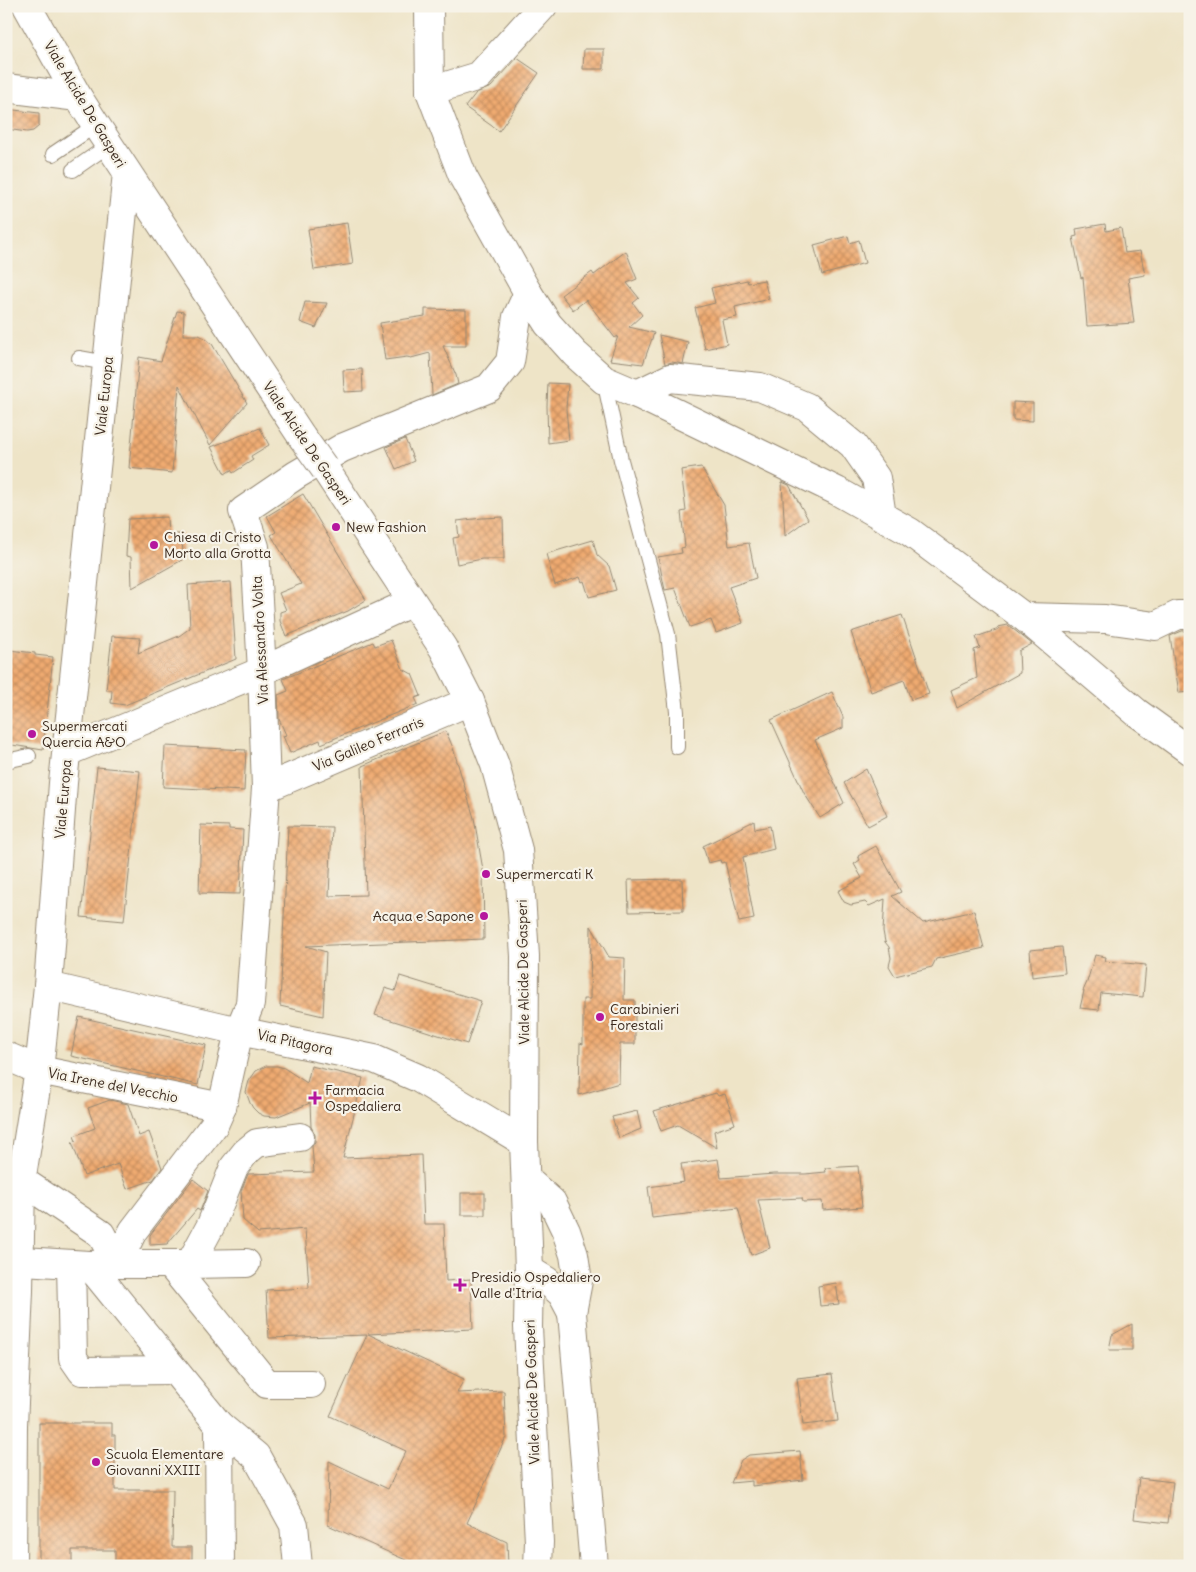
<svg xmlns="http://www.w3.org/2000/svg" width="1196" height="1572" font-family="Delius,sans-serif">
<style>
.building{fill:url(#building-cross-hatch)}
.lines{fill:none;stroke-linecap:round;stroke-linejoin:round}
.service-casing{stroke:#948772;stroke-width:16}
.minor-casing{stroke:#948772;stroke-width:30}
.secondary-casing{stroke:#948772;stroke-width:30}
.primary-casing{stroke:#948772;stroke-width:30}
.service{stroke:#fff;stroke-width:14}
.minor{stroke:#fff;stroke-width:28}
.secondary{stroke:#fff;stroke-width:28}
.primary{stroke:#fff;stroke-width:28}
.primary-bridge-casing{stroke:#948772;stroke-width:30;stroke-linecap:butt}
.primary-bridge{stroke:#fff;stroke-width:28}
.poi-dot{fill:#b5179e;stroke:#f7f3e8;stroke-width:2}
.labels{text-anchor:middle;stroke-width:4.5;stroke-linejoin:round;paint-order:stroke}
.street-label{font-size:14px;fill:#3b2a1e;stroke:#f7f3e8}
.poi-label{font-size:14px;fill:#3b2a1e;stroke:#f7f3e8;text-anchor:start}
</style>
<defs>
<pattern id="building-cross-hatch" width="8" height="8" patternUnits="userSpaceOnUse" patternTransform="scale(1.25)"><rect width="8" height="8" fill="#efaa71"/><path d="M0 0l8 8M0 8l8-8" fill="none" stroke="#c38b5c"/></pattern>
</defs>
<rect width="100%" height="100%" fill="#f7f3e8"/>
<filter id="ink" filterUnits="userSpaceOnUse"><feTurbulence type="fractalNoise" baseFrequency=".02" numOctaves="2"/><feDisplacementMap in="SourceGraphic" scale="10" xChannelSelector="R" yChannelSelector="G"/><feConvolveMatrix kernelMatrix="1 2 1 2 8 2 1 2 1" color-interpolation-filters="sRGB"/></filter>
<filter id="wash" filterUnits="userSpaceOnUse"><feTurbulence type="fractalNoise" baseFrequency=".0096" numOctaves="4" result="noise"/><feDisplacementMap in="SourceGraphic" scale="20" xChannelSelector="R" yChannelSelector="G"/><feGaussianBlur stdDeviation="1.12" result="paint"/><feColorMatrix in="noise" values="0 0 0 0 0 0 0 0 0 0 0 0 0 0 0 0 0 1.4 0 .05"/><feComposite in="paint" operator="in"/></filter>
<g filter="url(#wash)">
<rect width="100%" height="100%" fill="#eee4c7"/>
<g id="blocks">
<!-- building -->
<g class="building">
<path d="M 584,49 L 604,49 L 604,69 L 583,69 Z"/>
<path d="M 517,58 L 539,73 L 499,131 L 465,107 L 476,93 L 491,87 Z"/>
<path d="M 6,109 L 39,113 L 39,126 L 33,131 L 27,132 L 6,129 Z"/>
<path d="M 347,223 L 353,264 L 314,270 L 308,229 Z"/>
<path d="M 1105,224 L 1106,231 L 1121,228 L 1125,253 L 1140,251 L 1145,275 L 1128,278 L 1134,323 L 1087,326 L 1083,277 L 1081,278 L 1073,237 L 1077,236 L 1076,229 Z"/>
<path d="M 848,236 L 850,243 L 859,240 L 865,263 L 822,275 L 814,245 Z"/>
<path d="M 626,251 L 637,279 L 627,283 L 639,298 L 633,303 L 642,315 L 629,327 L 654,333 L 643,364 L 610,360 L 618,336 L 615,338 L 586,300 L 573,310 L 561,295 L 592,272 L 594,275 Z"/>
<path d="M 747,280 L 748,283 L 764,280 L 769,299 L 735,307 L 737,317 L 722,320 L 727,344 L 705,349 L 695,308 L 715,303 L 711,288 Z"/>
<path d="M 305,302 L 327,303 L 316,328 L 300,322 Z"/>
<path d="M 425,309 L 466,310 L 466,346 L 443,346 L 456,375 L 458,384 L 432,395 L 430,353 L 411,358 L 407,357 L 385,360 L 380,323 L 425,316 Z"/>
<path d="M 177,311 L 184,312 L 183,335 L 199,335 L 205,338 L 212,344 L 247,403 L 210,445 L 179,385 L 172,473 L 129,468 L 139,357 L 161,361 Z"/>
<path d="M 659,335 L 688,342 L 683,364 L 672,362 L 665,364 Z"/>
<path d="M 362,369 L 363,391 L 344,392 L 343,370 Z"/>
<path d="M 548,383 L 568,384 L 566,409 L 569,440 L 548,443 L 547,406 Z"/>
<path d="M 1013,402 L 1033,403 L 1033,421 L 1013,420 Z"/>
<path d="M 260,428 L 269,445 L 251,456 L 253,460 L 233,473 L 231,470 L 225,474 L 211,447 Z"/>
<path d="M 405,439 L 414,461 L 396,469 L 386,447 Z"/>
<path d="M 701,467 L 724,505 L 729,546 L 749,543 L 756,578 L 729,587 L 743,623 L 716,633 L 711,620 L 690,627 L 675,588 L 665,590 L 658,557 L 682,553 L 681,548 L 685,547 L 681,512 L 686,511 L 681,470 Z"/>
<path d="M 782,482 L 789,485 L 808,519 L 785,536 Z"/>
<path d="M 303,494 L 366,600 L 348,611 L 286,636 L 280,621 L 280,612 L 286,610 L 279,593 L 301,584 L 271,535 L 276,532 L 267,516 Z"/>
<path d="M 167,517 L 168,534 L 183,534 L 182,560 L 132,588 L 131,557 L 126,556 L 128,519 Z"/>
<path d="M 503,517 L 504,559 L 482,559 L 457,564 L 453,538 L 459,537 L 457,521 L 482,518 Z"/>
<path d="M 593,540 L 597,555 L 609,566 L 616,590 L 589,597 L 584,581 L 582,582 L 580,577 L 555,585 L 546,554 Z"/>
<path d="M 231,582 L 236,659 L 125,705 L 111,703 L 112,690 L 106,690 L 112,636 L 140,638 L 138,653 L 179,636 L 190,628 L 188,585 Z"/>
<path d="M 902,615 L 929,694 L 911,700 L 904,680 L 871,692 L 851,632 Z"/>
<path d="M 1008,625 L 1032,644 L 1019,651 L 1020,673 L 957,708 L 951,690 L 977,678 L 974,650 L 980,648 L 976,637 L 999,629 L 998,627 Z"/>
<path d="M 1182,631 L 1190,631 L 1190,692 L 1179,693 L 1170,636 Z"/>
<path d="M 391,640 L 403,669 L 412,674 L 421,696 L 415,698 L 418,704 L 321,744 L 320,740 L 290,753 L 283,736 L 286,735 L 279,719 L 278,695 L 288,691 L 283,679 L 373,642 L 375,646 Z"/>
<path d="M 9,650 L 35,653 L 35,655 L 53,657 L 43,750 L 6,744 L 6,676 Z"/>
<path d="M 832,692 L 843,717 L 843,728 L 815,740 L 844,803 L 820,818 L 804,793 L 771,720 Z"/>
<path d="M 446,731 L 453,748 L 474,818 L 483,870 L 484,939 L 306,946 L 326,952 L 323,1016 L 280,1006 L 288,826 L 332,827 L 329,896 L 366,895 L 362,766 Z"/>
<path d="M 165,746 L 246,750 L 244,791 L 163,787 Z"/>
<path d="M 97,767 L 140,771 L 124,921 L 81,917 Z"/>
<path d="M 866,769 L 887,816 L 868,826 L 844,783 Z"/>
<path d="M 754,821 L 755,829 L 770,826 L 774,849 L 743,857 L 754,919 L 739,922 L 725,862 L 721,863 L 720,860 L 708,863 L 703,846 Z"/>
<path d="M 201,825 L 229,826 L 229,829 L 243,830 L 240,894 L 199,893 Z"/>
<path d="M 876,846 L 901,892 L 892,896 L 923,923 L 974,911 L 984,948 L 936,959 L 932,967 L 895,976 L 889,966 L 891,958 L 889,947 L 885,942 L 883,931 L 885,899 L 869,906 L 865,902 L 851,905 L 844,902 L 838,891 L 862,878 L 854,864 L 860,860 L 858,856 Z"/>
<path d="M 682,879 L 683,911 L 629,912 L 628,880 Z"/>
<path d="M 591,926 L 609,957 L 625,958 L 624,1000 L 635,1000 L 635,1044 L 620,1044 L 619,1083 L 579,1095 L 580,1043 L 583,1044 L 583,999 L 590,999 Z"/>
<path d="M 1062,947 L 1065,973 L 1032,977 L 1030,950 Z"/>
<path d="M 1095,955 L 1106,957 L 1105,961 L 1146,965 L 1143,997 L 1101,993 L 1099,1010 L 1080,1008 L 1084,991 L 1083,991 L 1087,982 Z"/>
<path d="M 400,976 L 481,1001 L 467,1044 L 375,1015 L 385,988 L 395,991 Z"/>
<path d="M 79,1017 L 206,1045 L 198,1085 L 71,1056 Z"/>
<path d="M 266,1066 L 277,1066 L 284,1068 L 307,1083 L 311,1066 L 363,1078 L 343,1158 L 421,1155 L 424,1224 L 444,1224 L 446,1281 L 471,1279 L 473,1329 L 368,1334 L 464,1379 L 457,1393 L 504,1391 L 506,1437 L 467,1523 L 507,1542 L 508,1566 L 419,1566 L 328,1525 L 329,1461 L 388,1489 L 406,1451 L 330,1416 L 367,1335 L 269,1338 L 266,1290 L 309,1288 L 305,1229 L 258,1233 L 243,1220 L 241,1191 L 248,1174 L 314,1172 L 312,1146 L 315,1142 L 315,1135 L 311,1127 L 310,1103 L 276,1117 L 264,1116 L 258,1113 L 253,1108 L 250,1103 L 246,1092 L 249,1081 L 256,1071 Z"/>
<path d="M 716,1093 L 718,1096 L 725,1094 L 735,1124 L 714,1131 L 717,1148 L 678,1125 L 661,1131 L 654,1111 Z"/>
<path d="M 110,1100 L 128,1104 L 139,1136 L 149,1132 L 162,1168 L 153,1180 L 127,1189 L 118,1164 L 84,1176 L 72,1142 L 76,1141 L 74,1136 L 95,1128 L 88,1108 Z"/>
<path d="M 637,1111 L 641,1129 L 619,1138 L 612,1117 Z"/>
<path d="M 718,1159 L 721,1178 L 774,1174 L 805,1174 L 826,1172 L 825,1168 L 858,1166 L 862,1207 L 823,1210 L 822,1201 L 803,1202 L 802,1198 L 758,1200 L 770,1248 L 751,1255 L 738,1208 L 652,1218 L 648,1187 L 684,1182 L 681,1164 Z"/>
<path d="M 193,1179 L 208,1191 L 200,1211 L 197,1209 L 167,1244 L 150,1245 L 150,1235 Z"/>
<rect x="461" y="1193" width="24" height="22"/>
<path d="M 836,1283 L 839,1304 L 820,1306 L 818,1286 Z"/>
<path d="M 1132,1324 L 1132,1350 L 1109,1350 L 1112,1335 Z"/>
<path d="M 832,1374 L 838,1421 L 803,1425 L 797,1378 Z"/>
<path d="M 39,1423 L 112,1423 L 112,1435 L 115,1435 L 115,1490 L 173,1490 L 172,1547 L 192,1547 L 192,1566 L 115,1566 L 115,1550 L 72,1550 L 72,1566 L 39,1566 Z"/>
<path d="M 800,1451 L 803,1480 L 752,1486 L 752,1481 L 731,1483 L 741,1460 L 749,1455 Z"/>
<path d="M 1139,1478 L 1173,1482 L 1168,1523 L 1134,1519 Z"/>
</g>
</g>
</g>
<g filter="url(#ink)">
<use href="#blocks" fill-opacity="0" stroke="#948772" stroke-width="1"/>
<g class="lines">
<defs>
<g id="service">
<path d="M 53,154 L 96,125"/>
<path d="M 73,170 L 109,145"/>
<path d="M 79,358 L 107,363"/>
<path d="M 604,380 L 621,460 L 668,634 L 677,712 L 677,747"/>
<path d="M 6,761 L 29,756"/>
</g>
<g id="minor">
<path d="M 6,88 L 78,97"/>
<path d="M 430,91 L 479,76 L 543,6"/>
<path d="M 637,394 L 670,378 L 760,387 L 807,407 L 853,445 L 876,478 L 882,516"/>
<path d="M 1024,617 L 1105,619 L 1155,626 L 1178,615 L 1190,615"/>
<path d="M 67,752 L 262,671 L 412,602"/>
<path d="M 266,788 L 470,701"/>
<path d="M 48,986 L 239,1031 L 374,1059 L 418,1078 L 524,1142"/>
<path d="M 6,1056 L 39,1070 L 222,1107"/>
<path d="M 9,1172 L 101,1234 L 117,1264 L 170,1264 L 267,1384 L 311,1384"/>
<path d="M 6,1260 L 89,1265 L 117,1264 L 133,1231 L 214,1125 L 222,1107 L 239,1031 L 250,1004 L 266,788 L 262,671 L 255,547 L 243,511 L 296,475 L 342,448 L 489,388 L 510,362 L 517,317 L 528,293"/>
<path d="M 71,1264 L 73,1358 L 82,1371 L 174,1370"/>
<path d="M 170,1264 L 190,1264 L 211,1225 L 234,1167 L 246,1152 L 257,1143 L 300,1137"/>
<path d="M 190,1264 L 246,1263"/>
<path d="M 89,1265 L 219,1425 L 256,1456 L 294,1525 L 298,1566"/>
<path d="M 219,1425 L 220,1566"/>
<path d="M 12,1566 L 13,1425 L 19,1291 L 21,1182 L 39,1070 L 48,986 L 63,783 L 127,173"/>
</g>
<g id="secondary">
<path d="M 429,6 L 430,91 L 463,177 L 528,293 L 548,324 L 575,354 L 604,380 L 637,394 L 837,491 L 910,532 L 1024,617 L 1136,712 L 1190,751"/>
<path d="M 572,1313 L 594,1566"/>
</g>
<g id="primary">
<path d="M 27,6 L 78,97 L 96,125 L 302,437"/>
<path d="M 325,469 L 443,648 L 470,701 L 495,765 L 518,850 L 525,956 L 524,1142 L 529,1270 L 528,1327 L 539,1542 L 538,1566"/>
<path d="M 526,1179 L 552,1202 L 566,1231 L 574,1255 L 578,1281 L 572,1313"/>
<path d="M 529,1270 L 547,1281 L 562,1294 L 572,1313"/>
</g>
</defs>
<!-- service casing -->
<use href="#service" class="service-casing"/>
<!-- minor casing -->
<use href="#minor" class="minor-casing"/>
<!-- secondary casing -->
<use href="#secondary" class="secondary-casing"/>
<!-- primary casing -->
<use href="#primary" class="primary-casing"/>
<!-- service -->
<use href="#service" class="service"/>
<!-- minor -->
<use href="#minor" class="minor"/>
<!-- secondary -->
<use href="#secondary" class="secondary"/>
<!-- primary -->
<use href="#primary" class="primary"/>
<defs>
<path id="primary-bridge" d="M 302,437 L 325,469"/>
</defs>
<!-- primary-bridge casing -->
<use href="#primary-bridge" class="primary-bridge-casing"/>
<!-- primary-bridge -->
<use href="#primary-bridge" class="primary-bridge"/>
</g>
</g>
<!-- markers -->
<g class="poi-dot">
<circle cx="336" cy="527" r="5"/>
<circle cx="154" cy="545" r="5"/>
<circle cx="32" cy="734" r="5"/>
<circle cx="486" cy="874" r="5"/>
<circle cx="484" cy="916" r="5"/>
<circle cx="600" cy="1017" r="5"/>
<path d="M312.5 1090.5h5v5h5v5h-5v5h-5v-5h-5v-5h5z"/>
<path d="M457.5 1277.5h5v5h5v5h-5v5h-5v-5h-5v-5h5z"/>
<circle cx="96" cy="1462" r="5"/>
</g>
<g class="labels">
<!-- street labels -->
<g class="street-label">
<text transform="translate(85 104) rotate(59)" y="5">Viale Alcide De Gasperi</text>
<text transform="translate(104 396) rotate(-84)" y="5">Viale Europa</text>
<text transform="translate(307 443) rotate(56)" y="5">Viale Alcide De Gasperi</text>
<text transform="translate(260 640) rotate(-93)" y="5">Via Alessandro Volta</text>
<text transform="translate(368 744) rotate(-23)" y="5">Via Galileo Ferraris</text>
<text transform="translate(63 799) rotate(-85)" y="5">Viale Europa</text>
<text transform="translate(523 972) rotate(-91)" y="5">Viale Alcide De Gasperi</text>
<text transform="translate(295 1042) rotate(12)" y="5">Via Pitagora</text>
<text transform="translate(113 1085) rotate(11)" y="5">Via Irene del Vecchio</text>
<text transform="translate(532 1392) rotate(-92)" y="5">Viale Alcide De Gasperi</text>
</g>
<!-- poi labels -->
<g class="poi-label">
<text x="346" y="532">New Fashion</text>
<text x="164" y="542">Chiesa di Cristo<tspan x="164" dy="16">Morto alla Grotta</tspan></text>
<text x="42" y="731">Supermercati<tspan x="42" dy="16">Quercia A&amp;O</tspan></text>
<text x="496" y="879">Supermercati K</text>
<text x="474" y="921" text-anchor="end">Acqua e Sapone</text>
<text x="610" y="1014">Carabinieri<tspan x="610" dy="16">Forestali</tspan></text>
<text x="325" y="1095">Farmacia<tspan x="325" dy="16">Ospedaliera</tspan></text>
<text x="471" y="1282">Presidio Ospedaliero<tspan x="471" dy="16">Valle d'Itria</tspan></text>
<text x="106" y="1459">Scuola Elementare<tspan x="106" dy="16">Giovanni XXIII</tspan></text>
</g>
</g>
<!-- margin -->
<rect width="1196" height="1572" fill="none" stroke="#f7f3e8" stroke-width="25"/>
</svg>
